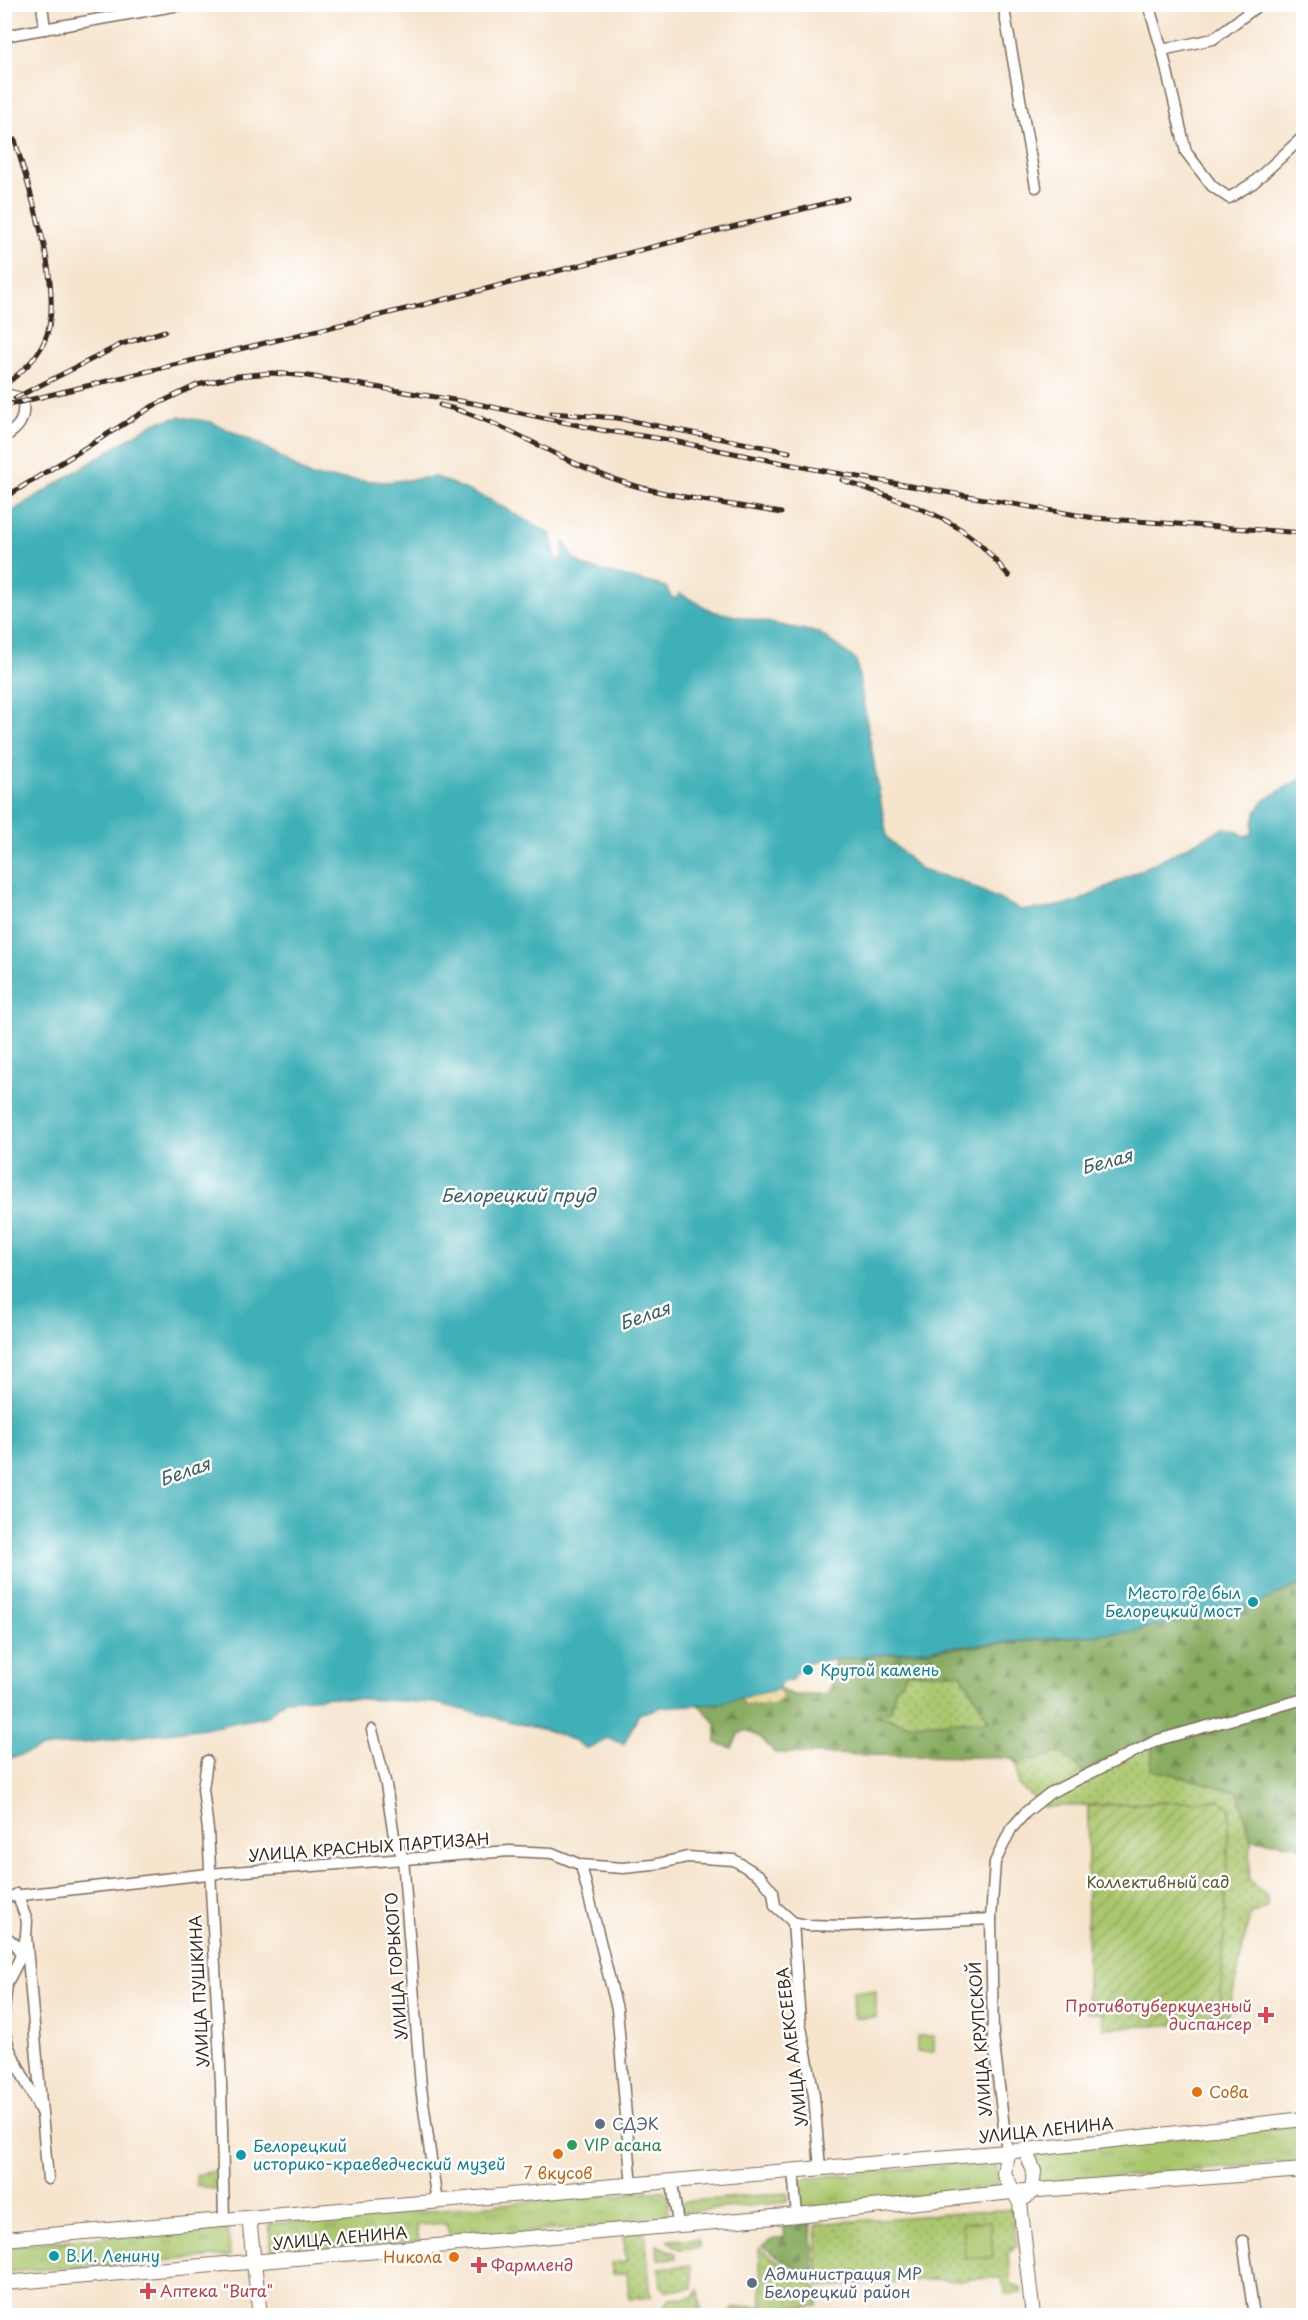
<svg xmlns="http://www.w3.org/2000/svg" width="1308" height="2320" font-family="'Playpen Sans',sans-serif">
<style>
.grass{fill:url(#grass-dots);stroke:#737846;stroke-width:1.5}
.forest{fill:url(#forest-firs);stroke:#626b40;stroke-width:1.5;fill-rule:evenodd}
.sand{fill:url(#sand-dots);stroke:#94825e;stroke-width:1.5}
.park{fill:url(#park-tufts);stroke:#737846;stroke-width:1.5}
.garden{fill:url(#garden-furrows);stroke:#737846;stroke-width:1.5}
.pitch{fill:#abc76e;stroke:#737846;stroke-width:1.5}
.water{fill:#3fb0b8;stroke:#3d6d6b;stroke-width:1.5}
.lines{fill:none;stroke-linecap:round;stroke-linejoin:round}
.minor-casing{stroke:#7c6b5b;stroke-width:13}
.major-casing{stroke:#7c6b5b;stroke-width:16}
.minor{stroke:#fff;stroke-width:10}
.major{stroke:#fff;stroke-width:14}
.rail-casing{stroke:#3b2a1e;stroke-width:5}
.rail{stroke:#fff;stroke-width:3;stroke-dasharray:9;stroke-linecap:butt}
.culture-dot{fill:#0f9aa8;stroke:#fff;stroke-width:2}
.health-dot{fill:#e0444e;stroke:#fff;stroke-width:2}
.food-dot{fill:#e8710a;stroke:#fff;stroke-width:2}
.service-dot{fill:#5c6f8a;stroke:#fff;stroke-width:2}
.leisure-dot{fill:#2e9e5b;stroke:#fff;stroke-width:2}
.labels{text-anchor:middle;stroke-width:5;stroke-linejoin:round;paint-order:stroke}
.culture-label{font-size:16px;fill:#0d838f;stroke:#fff;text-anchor:start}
.street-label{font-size:16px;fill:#3b2a1e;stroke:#fff}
.park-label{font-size:16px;fill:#5d5936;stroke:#fff}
.health-label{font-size:16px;fill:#be3a42;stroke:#fff;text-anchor:start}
.food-label{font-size:16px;fill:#c56008;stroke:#fff;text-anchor:start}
.service-label{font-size:16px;fill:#4e5e75;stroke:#fff;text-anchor:start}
.leisure-label{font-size:16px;fill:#27864d;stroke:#fff;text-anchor:start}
.water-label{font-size:18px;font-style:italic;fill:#3d605c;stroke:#fff}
</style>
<defs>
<pattern id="grass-dots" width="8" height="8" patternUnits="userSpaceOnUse" patternTransform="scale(1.5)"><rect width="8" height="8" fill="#abc76e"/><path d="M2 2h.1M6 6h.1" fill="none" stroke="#8ca25a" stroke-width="1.8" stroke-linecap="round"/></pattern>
<pattern id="forest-firs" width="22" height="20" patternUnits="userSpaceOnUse" patternTransform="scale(1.5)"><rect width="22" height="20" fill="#88ac61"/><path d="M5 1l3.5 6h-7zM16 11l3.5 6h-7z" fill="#708c4f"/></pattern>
<pattern id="sand-dots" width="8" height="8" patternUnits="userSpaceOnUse" patternTransform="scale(1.5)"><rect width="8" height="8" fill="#eeda9e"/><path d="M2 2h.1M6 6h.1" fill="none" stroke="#cdbb88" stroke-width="1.8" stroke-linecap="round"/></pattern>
<pattern id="park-tufts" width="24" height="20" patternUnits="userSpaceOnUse" patternTransform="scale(1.5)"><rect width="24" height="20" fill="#abc76e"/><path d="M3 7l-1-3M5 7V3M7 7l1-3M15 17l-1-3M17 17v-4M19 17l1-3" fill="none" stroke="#8ca25a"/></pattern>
<pattern id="garden-furrows" width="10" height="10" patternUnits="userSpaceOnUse" patternTransform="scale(1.5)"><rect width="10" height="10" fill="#abc76e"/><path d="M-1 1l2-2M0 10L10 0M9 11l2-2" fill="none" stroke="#8ca25a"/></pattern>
</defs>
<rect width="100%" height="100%" fill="#fff"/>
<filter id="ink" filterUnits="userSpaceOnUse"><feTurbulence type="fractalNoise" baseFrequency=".0167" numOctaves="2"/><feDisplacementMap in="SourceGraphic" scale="12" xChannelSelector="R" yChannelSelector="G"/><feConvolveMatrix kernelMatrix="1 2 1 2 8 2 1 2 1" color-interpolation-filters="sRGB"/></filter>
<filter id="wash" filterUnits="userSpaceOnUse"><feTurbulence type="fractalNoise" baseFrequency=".008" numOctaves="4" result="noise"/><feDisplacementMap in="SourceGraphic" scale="24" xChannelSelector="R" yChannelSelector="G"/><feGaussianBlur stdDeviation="1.35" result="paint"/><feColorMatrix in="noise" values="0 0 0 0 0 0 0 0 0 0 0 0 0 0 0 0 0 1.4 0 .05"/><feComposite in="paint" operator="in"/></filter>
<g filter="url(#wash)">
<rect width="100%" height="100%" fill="#f6e4cd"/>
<!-- grass -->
<g class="grass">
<path d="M 907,1673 L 961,1673 L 990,1722 L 907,1724 L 875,1714 L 891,1711 L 895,1690 Z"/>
<path d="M 1153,1736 L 1151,1769 L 1238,1792 L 1251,1840 L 1249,1881 L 1267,1896 L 1267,1906 L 1250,1915 L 1226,2025 L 1220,2012 L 1230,1808 L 1220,1800 L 1044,1807 L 1018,1785 L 1017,1765 L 1060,1752 L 1083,1772 Z"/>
<path d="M 217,2170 L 218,2190 L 196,2185 L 196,2175 Z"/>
<path d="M 1012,2209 L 1017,2245 L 1008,2254 L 1011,2284 L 1021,2287 L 1021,2293 L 1005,2294 L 1000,2277 L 947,2281 L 934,2279 L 819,2287 L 816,2224 Z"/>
<path d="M 645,2231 L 651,2297 L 629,2299 L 627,2273 L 613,2274 L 611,2263 L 626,2262 L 623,2232 Z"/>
<path d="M 698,2239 L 700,2247 L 679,2249 L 667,2240 Z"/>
<path d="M 657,2245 L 675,2253 L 676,2258 L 658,2259 Z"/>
<path d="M 759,2248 L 816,2287 L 818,2306 L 770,2310 L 770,2315 L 703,2315 L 733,2312 L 733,2308 L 762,2306 Z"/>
<path d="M 691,2265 L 693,2288 L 665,2291 L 661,2287 L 659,2268 Z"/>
<path d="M 699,2290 L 702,2315 L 666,2315 L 665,2304 L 670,2299 L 694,2297 Z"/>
</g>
<!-- forest -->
<g class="forest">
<path d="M 1303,1583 L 1303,1851 L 1294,1844 L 1251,1840 L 1238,1792 L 1151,1769 L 1153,1736 L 1083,1772 L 1060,1752 L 1017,1765 L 1011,1758 L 775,1753 L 761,1738 L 746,1730 L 739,1734 L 732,1748 L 716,1743 L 716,1723 L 699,1705 L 779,1689 L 794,1695 L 827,1695 L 833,1678 L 835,1659 L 1130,1632 L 1253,1605 ZM 907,1673 L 961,1673 L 989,1721 L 907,1724 L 876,1715 L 891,1711 L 895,1690 Z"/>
<path d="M 811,2224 L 817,2283 L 762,2246 L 771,2239 L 785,2237 L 783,2225 Z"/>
</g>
<!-- sand -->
<path class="sand" d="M 779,1689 L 783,1698 L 774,1705 L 745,1705 L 740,1698 Z"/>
<!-- park -->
<g class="park">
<path d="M 853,1991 L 876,1991 L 876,2018 L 854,2018 Z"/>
<rect x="917" y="2036" width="17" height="16"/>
<path d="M 1303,2125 L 1303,2161 L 1039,2184 L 1036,2152 Z"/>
<path d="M 996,2159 L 998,2187 L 803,2210 L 799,2198 L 802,2179 Z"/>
<path d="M 663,2190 L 669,2196 L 668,2220 L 450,2239 L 446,2223 L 417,2225 L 419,2241 L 272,2253 L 269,2224 Z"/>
<path d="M 788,2193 L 788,2202 L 681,2212 L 680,2202 Z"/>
<path d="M 228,2226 L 230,2256 L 5,2272 L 5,2246 Z"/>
</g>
<!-- garden -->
<path class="garden" d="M 1220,1800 L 1230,1808 L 1220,2012 L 1215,2023 L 1103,2028 L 1103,2013 L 1087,2013 L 1088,1806 Z"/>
<!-- pitch -->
<path class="pitch" d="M 990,2221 L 993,2257 L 965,2259 L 962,2223 Z"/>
<!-- water -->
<path class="water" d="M 180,417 L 211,422 L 263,446 L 311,477 L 385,482 L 436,477 L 490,500 L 552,535 L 556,560 L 562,559 L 564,542 L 573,557 L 585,567 L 666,587 L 671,597 L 677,599 L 679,593 L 712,611 L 819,633 L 856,660 L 887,838 L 921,870 L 959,880 L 1021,910 L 1044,909 L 1077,902 L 1224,828 L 1236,831 L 1244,836 L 1252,834 C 1253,797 1274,795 1303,778 L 1303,1583 L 1253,1605 L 1130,1632 L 948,1647 L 806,1663 L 800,1672 L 795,1672 L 792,1680 L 780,1683 L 779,1689 L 719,1703 L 663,1707 L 639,1714 L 624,1744 L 607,1738 L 593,1747 L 585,1748 L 575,1741 L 549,1731 L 436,1703 L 328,1697 L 285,1700 L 267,1716 L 214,1727 L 42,1748 L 5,1760 L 5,516 L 154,423 Z"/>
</g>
<g filter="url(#ink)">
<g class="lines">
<defs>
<g id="minor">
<path d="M 42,4 L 45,29"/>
<path d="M 1003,4 L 1036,187"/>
<path d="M 1148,4 L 1162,50 L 1186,152 L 1212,186 L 1229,198 L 1253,183 L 1304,136"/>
<path d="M 4,36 L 185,4"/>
<path d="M 1162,50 L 1213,39 L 1260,4"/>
<path d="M 4,394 L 18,397 L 23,402 C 25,420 19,428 4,437"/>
<path d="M 372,1730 L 386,1785 L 394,1836 L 403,1858 L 421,2087 L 437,2203"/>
<path d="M 207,1761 L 203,1789 L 208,1830 L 221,2083 L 224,2221"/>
<path d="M 581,1865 L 617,2009 L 632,2187"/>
<path d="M 4,1897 L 208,1874 L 510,1851 L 552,1853 L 581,1865 L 623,1868 L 653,1865 L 687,1857 L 734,1860 L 760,1876 L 773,1892 L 775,1906 L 793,1922"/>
<path d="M 4,1935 L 17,1946 L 21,1956"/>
<path d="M 26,1936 L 42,2114"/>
<path d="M 4,2012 L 7,1983 L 21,1956 L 26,1936 L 27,1921 L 17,1894"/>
<path d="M 4,2031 L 10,2050 L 42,2114 L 48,2179"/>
<path d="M 1007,2152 L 993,2036 L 991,1919 L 995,1862 L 1011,1829 L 1026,1812 L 1050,1793 L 1158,1740 L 1304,1699"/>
<path d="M 820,2169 L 814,2095 L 800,2022 L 793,1922 L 806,1925 L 845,1926 L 991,1919"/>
<path d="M 793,2171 L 797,2215"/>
<path d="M 672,2183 L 678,2224"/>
<path d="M 1243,2241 L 1254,2316"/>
</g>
<g id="major">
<path d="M 1025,2150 L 1034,2171 L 1032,2191 L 1026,2197"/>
<path d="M 1007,2152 L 1004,2174 L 1020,2203 L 1033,2316"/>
<path d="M 249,2218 L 260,2316"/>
<path d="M 4,2239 L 1007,2152 L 1304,2119"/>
<path d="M 4,2283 L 797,2215 L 1012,2192 L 1304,2170"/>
</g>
</defs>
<!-- minor casing -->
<use href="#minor" class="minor-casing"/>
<!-- major casing -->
<use href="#major" class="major-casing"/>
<!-- minor -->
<use href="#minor" class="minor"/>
<!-- major -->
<use href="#major" class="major"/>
<defs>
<g id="rail">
<path d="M 4,386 C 19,374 36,360 44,342 C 67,293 29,192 15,140"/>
<path d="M 15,398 L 122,344 L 165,331"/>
<path d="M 440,405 C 507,421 563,465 629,484 C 675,498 733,504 781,513"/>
<path d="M 4,406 L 418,306 L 847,198"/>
<path d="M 551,413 L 617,418 L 789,452"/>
<path d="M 842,480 C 881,494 938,511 970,536 C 985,547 997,562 1009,576"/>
<path d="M 4,498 L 153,406 L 197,385 L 238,376 L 272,373 L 308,376 L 478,404 L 601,430 L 663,439 L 813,469 L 1094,518 L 1304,533"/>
</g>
</defs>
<!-- rail casing -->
<use href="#rail" class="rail-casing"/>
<!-- rail -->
<use href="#rail" class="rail"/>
</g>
</g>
<!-- markers -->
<g class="culture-dot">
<circle cx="1253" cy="1602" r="6"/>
<circle cx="808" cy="1670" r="6"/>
<circle cx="241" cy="2155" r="6"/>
<circle cx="54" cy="2256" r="6"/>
</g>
<g class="health-dot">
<path d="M1263 2006h6v6h6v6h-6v6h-6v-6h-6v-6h6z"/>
<path d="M476 2256h6v6h6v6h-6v6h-6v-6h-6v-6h6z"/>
<path d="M145 2282h6v6h6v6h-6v6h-6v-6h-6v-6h6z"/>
</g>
<g class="food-dot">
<circle cx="1197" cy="2092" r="6"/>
<circle cx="558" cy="2154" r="6"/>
<circle cx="454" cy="2257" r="6"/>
</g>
<g class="service-dot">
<circle cx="600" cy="2124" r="6"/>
<circle cx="752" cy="2283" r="6"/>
</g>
<circle class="leisure-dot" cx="572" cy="2145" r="6"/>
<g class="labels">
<!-- culture labels -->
<g class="culture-label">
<text x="1241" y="1599" text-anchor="end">Место где был<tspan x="1241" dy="18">Белорецкий мост</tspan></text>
<text x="820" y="1676">Крутой камень</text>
<text x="253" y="2152">Белорецкий<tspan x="253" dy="18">историко-краеведческий музей</tspan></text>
<text x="66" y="2262">В.И. Ленину</text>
</g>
<!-- street labels -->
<g class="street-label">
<text transform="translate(369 1847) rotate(-4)" y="6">УЛИЦА КРАСНЫХ ПАРТИЗАН</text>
<text transform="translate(396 1966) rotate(-94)" y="6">УЛИЦА ГОРЬКОГО</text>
<text transform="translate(199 1991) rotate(-93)" y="6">УЛИЦА ПУШКИНА</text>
<text transform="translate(980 2039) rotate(-94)" y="6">УЛИЦА КРУПСКОЙ</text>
<text transform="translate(792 2047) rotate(-97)" y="6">УЛИЦА АЛЕКСЕЕВА</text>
<text transform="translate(1046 2130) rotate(-6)" y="6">УЛИЦА ЛЕНИНА</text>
<text transform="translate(340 2238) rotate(-5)" y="6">УЛИЦА ЛЕНИНА</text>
</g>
<!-- park labels -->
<g class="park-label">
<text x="1158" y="1888">Коллективный сад</text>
</g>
<!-- health labels -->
<g class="health-label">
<text x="1252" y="2012" text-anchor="end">Противотуберкулезный<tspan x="1252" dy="18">диспансер</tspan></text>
<text x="491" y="2271">Фармленд</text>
<text x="160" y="2297">Аптека "Вита"</text>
</g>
<!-- food labels -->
<g class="food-label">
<text x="1209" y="2098">Сова</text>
<text x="558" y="2179" text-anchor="middle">7 вкусов</text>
<text x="442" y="2263" text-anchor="end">Никола</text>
</g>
<!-- service labels -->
<g class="service-label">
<text x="612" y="2130">СДЭК</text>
<text x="764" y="2280">Администрация МР<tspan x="764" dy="18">Белорецкий район</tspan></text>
</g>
<!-- leisure labels -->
<g class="leisure-label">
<text x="584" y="2151">VIP асана</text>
</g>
<!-- water labels -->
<g class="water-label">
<text transform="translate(1107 1162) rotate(-15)" y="6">Белая</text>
<text x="518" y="1202">Белорецкий пруд</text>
<text transform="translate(645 1316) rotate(-19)" y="6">Белая</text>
<text transform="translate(185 1472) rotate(-19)" y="6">Белая</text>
</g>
</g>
<!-- margin -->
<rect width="1308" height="2320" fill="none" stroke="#fff" stroke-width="24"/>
</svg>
